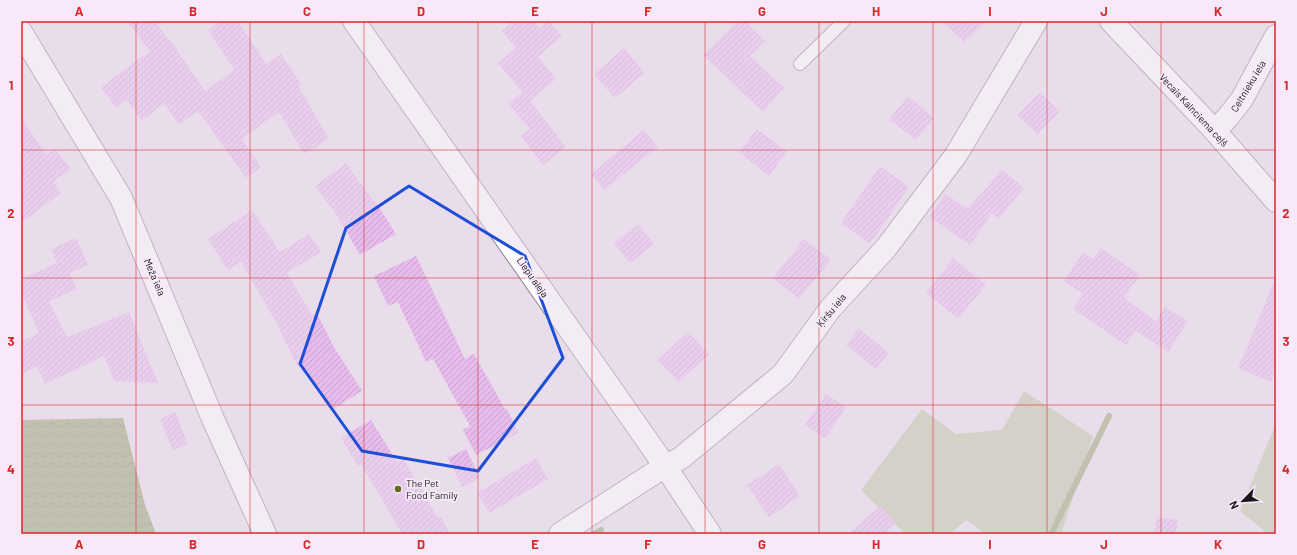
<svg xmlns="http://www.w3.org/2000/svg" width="1297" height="555" font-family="Barlow,sans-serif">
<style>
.grass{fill:#bac4a0}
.water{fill:url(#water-waves)}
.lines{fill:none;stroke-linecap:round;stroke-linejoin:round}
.stream{stroke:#92a066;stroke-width:6}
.building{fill:url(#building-hatch)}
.service-casing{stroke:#8e8290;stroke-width:14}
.minor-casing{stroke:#8e8290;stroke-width:24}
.tertiary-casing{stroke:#8e8290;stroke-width:24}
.service{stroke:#fff;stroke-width:12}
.minor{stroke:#fff;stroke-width:22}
.tertiary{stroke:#fff;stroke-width:22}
.marked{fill:none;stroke:#1d4ed8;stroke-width:3;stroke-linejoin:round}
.grid{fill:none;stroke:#d62828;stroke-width:1;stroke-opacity:0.55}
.poi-dot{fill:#5f6f1c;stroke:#f7e9f9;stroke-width:1.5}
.labels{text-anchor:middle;stroke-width:3.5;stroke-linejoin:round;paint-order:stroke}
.street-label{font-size:10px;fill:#1a161b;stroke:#f7e9f9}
.poi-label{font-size:10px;fill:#1a161b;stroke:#f7e9f9;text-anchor:start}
.neatline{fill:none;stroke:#d62828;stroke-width:1.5}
.grid-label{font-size:13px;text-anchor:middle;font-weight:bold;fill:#d62828}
</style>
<defs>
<pattern id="water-waves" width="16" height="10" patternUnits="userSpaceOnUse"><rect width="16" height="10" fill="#92a066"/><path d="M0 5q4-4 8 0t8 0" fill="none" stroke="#768153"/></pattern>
<pattern id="building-hatch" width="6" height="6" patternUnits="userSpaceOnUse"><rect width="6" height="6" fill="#e7bced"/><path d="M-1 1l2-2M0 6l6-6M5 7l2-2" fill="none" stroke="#c6a1cb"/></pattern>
</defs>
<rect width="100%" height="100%" fill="#e9dceb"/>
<!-- grass -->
<g class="grass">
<path d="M 1024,391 L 1093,436 L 1061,534 L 986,534 L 966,520 L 950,534 L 905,534 L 861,490 L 922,409 L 956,434 L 1002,430 Z"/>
<path d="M 1276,423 L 1276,534 L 1268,534 L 1240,511 Z"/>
</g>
<!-- water -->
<path class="water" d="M 123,418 L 145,505 L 156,534 L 21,534 L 21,420 Z"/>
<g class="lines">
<!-- stream -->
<g class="stream">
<path d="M 594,534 L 601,530"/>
<path d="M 1051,534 L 1109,416"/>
</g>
</g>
<!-- building -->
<g class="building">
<path d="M 127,21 L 155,21 L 167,37 L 168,37 L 205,91 L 234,70 L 208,30 L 221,21 L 238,21 L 266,64 L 281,54 L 301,84 L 298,86 L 329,139 L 304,154 L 279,112 L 242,139 L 261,167 L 246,178 L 198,111 L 179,125 L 164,104 L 142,121 L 127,100 L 116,108 L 101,87 L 150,51 Z"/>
<path d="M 513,21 L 534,21 L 540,28 L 549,21 L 562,36 L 538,57 L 556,79 L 530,101 L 566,147 L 543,165 L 521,136 L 530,129 L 508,104 L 522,92 L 498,63 L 516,48 L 502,31 Z"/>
<path d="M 737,21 L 745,21 L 765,41 L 750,56 L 784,88 L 763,112 L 703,55 Z"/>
<path d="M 943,21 L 986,21 L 964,42 Z"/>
<path d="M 624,48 L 645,73 L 615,98 L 594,74 Z"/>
<path d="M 1040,92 L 1060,111 L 1038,134 L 1017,115 Z"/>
<path d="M 908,96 L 934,118 L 916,140 L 889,119 Z"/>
<path d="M 21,117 L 46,155 L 55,149 L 71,169 L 53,182 L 61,193 L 21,223 Z"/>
<path d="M 757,129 L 787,152 L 769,176 L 739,152 Z"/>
<path d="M 644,130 L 658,147 L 604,190 L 591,174 Z"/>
<path d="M 346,163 L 376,204 L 377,204 L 396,234 L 360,255 L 336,214 L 315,186 Z"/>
<path d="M 880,166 L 909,187 L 870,244 L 841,223 Z"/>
<path d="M 1002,169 L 1024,188 L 998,219 L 992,213 L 970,245 L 929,217 L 945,194 L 968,209 Z"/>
<path d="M 252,210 L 280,252 L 309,234 L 321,252 L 287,273 L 312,315 L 316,312 L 335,349 L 362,391 L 331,410 L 302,365 L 298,367 L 280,331 L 281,331 L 241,262 L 228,270 L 208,239 Z"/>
<path d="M 638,224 L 654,244 L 630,263 L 614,243 Z"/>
<path d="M 76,238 L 88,265 L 70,273 L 77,289 L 49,301 L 67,337 L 129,312 L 158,383 L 114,381 L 104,356 L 45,384 L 37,366 L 21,374 L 21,342 L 39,333 L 21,292 L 21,279 L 57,263 L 51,249 Z"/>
<path d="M 804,239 L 831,260 L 799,299 L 773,278 Z"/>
<path d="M 1101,248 L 1140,275 L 1124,298 L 1156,321 L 1165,307 L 1188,321 L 1168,352 L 1135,331 L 1126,345 L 1073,309 L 1083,294 L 1064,281 L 1083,252 L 1093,259 Z"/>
<path d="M 416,256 L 465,359 L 474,354 L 505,409 L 506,408 L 519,433 L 476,455 L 463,430 L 470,426 L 433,359 L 426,362 L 398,302 L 388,306 L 374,276 Z"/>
<path d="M 953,258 L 986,285 L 958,319 L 926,293 Z"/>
<path d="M 1276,277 L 1276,369 L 1271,382 L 1238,368 Z"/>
<path d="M 859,328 L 889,353 L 876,369 L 846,345 Z"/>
<path d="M 688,332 L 709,354 L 679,382 L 658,360 Z"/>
<path d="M 826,394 L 846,407 L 825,438 L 805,425 Z"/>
<path d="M 175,412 L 188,444 L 173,451 L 160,419 Z"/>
<path d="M 371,420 L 397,462 L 403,458 L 438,518 L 441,516 L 450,534 L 402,534 L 361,464 L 358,466 L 341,438 Z"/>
<path d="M 466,449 L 480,478 L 462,487 L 448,458 Z"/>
<path d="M 536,458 L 548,479 L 489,513 L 477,493 Z"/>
<path d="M 779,464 L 800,496 L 769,517 L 747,485 Z"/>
<path d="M 880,506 L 896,523 L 884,534 L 848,534 Z"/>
<path d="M 1157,517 L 1178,520 L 1176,534 L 1154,534 Z"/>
</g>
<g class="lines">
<defs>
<path id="service" d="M 800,64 L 844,21"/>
<g id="minor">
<path d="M 1111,21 L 1215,131 L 1276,201"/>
<path d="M 21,32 L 121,198 L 213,419 L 265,534"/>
<path d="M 1215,131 L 1228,117 L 1242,99 L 1276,36"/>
<path d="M 560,534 L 665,466 L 681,458 L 783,374 L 830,309 L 886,248 L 956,155 L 1036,21"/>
</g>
<path id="tertiary" d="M 354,21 L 665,466 L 710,534"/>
</defs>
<!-- service casing -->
<use href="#service" class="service-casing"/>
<!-- minor casing -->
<use href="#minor" class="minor-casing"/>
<!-- tertiary casing -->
<use href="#tertiary" class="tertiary-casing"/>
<!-- service -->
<use href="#service" class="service"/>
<!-- minor -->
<use href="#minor" class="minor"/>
<!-- tertiary -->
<use href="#tertiary" class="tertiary"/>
</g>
<!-- marked area -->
<path d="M0 0H1297V555H0ZM 409,186 L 525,256 L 563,358 L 478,471 L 362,451 L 300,364 L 346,228 Z" fill="#e9dceb" fill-opacity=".55" fill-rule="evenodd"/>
<path class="marked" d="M 409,186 L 525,256 L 563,358 L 478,471 L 362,451 L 300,364 L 346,228 Z"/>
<!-- grid -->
<path class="grid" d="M 136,21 L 136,534M 250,21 L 250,534M 364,21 L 364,534M 478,21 L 478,534M 592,21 L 592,534M 705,21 L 705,534M 819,21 L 819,534M 933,21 L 933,534M 1047,21 L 1047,534M 1161,21 L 1161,534M 21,150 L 1276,150M 21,278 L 1276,278M 21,405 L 1276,405"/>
<!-- markers -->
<circle class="poi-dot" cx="398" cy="489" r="4"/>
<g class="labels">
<!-- street labels -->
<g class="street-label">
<text transform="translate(1248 86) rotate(-59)" y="4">Celtnieku iela</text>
<text transform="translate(1194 110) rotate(47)" y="4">Vecais Kalnciema ceļš</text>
<text transform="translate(155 277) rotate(67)" y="4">Meža iela</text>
<text transform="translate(533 277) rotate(55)" y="4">Liepu aleja</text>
<text transform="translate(831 310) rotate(-50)" y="4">Ķiršu iela</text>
</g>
<!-- poi labels -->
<g class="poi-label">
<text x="406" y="487">The Pet<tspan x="406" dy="12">Food Family</tspan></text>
</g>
</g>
<!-- border -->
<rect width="1297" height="555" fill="none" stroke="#f7e9f9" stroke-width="44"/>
<!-- north arrow -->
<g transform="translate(1243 501) rotate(245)" stroke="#f7e9f9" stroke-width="3" paint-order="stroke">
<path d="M0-3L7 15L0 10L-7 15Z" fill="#1a161b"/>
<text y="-6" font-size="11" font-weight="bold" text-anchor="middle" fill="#1a161b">N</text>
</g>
<rect x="22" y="22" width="1253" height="511" class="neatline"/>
<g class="grid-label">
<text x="79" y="16">A</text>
<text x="193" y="16">B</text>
<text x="307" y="16">C</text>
<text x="421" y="16">D</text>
<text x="535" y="16">E</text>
<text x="648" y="16">F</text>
<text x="762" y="16">G</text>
<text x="876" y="16">H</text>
<text x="990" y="16">I</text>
<text x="1104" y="16">J</text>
<text x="1218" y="16">K</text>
<text x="11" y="90">1</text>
<text x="1286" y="90">1</text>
<text x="11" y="218">2</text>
<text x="1286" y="218">2</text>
<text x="11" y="346">3</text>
<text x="1286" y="346">3</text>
<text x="11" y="474">4</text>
<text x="1286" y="474">4</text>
<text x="79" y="549">A</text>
<text x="193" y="549">B</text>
<text x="307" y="549">C</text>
<text x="421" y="549">D</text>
<text x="535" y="549">E</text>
<text x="648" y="549">F</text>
<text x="762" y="549">G</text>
<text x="876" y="549">H</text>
<text x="990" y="549">I</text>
<text x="1104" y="549">J</text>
<text x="1218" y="549">K</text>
</g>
</svg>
